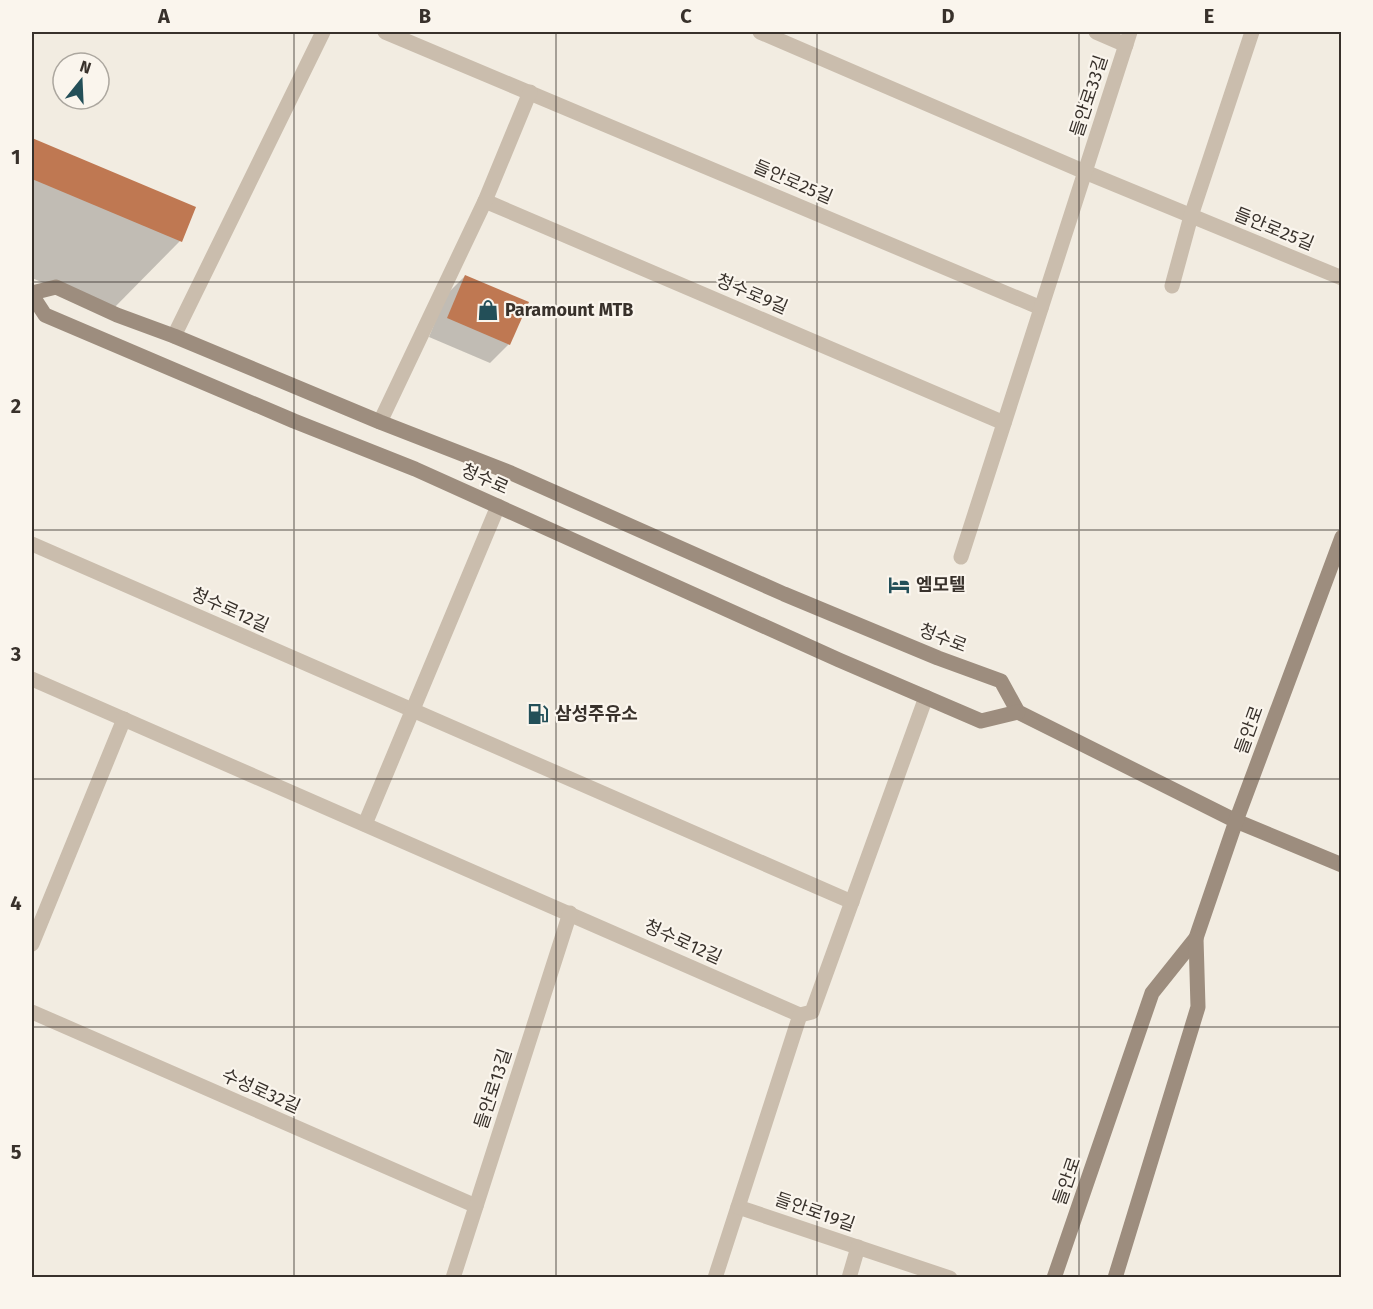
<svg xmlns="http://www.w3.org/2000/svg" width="1373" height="1309" font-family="'Fira Sans','Noto Sans KR',sans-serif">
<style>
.shadow{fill:#0003}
.building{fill:#bf7852}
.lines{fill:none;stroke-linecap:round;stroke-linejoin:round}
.street{stroke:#cabdad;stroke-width:15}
.secondary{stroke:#9d8d7e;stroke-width:15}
.grid{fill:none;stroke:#38312b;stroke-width:1.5;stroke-opacity:0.55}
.labels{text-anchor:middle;stroke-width:4.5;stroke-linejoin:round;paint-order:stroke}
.street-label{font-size:18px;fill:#38312b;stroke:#faf5ed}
.poi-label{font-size:18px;font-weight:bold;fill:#38312b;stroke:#faf5ed;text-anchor:start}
.neatline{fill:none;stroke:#38312b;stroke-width:2}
.grid-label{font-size:20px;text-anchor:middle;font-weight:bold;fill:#38312b}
</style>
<rect width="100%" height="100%" fill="#f2ece1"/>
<!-- shadow -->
<g class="shadow">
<path d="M 32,140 L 194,208 L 180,241 L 110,312 L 32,278 Z"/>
<path d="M 465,276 L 509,344 L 490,363 L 429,337 L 446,295 Z"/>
</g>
<!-- building -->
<g class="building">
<path d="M 32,138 L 196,207 L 182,242 L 32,179 Z"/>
<path d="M 465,275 L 529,302 L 510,345 L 447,318 Z"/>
</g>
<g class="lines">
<!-- street -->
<g class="street">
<path d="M 385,32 L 1041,308"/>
<path d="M 760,32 L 1085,172 L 1342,278"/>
<path d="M 1096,32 L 1126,45"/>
<path d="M 485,201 L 1004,423"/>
<path d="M 1172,286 L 1191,216 L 1252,32"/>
<path d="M 174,336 L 323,32"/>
<path d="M 380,422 L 485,201 L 530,92"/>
<path d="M 32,544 L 852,902"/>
<path d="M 961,557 L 1130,32"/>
<path d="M 32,679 L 800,1015 L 715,1278"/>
<path d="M 365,824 L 498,506"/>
<path d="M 32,944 L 124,719"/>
<path d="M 32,1012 L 476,1206"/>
<path d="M 800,1015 L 812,1012 L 926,697"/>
<path d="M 738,1207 L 950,1278"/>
<path d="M 453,1278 L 570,913"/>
<path d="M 849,1278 L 858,1247"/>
</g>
<!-- secondary -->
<g class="secondary">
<path d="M 32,293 L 56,287 L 117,315 L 174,336 L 380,422 L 511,473 L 784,594 L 938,658 L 1001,681 L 1018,712 L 1236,821 L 1342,865"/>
<path d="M 32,295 L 45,315 L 294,421 L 415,469 L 839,660 L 981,721 L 1018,712"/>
<path d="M 1054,1278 L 1152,993 L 1196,938 L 1236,821 L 1342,537"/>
<path d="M 1115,1278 L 1198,1007 L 1196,938"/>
</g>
</g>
<!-- grid -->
<path class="grid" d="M 294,32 L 294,1278M 556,32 L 556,1278M 817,32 L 817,1278M 1079,32 L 1079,1278M 32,282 L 1342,282M 32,530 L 1342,530M 32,779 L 1342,779M 32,1027 L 1342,1027"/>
<!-- icons -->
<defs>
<symbol id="shop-bare" viewBox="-9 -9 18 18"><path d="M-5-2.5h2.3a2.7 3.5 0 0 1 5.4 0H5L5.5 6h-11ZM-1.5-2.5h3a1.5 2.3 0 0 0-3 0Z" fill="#234f58" stroke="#faf5ed" stroke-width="2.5" paint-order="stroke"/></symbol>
<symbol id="hotel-bare" viewBox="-9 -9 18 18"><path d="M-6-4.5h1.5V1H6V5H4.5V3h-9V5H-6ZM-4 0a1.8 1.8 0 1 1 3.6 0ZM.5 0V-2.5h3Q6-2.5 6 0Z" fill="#234f58" stroke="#faf5ed" stroke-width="2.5" paint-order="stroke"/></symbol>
<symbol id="fuel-bare" viewBox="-9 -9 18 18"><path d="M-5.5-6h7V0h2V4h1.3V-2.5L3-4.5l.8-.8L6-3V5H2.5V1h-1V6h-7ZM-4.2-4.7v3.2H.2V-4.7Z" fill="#234f58" stroke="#faf5ed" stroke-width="2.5" paint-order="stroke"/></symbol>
</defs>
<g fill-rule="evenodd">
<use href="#shop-bare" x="473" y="295" width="30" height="30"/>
<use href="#hotel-bare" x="884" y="570" width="30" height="30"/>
<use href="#fuel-bare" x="523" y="699" width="30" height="30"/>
</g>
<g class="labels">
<!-- street labels -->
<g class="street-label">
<text transform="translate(1089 96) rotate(-72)" y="6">들안로33길</text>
<text transform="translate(793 182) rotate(23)" y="6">들안로25길</text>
<text transform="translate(1274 229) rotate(22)" y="6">들안로25길</text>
<text transform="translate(752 294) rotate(23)" y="6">청수로9길</text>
<text transform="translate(485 479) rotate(24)" y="6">청수로</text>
<text transform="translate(230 610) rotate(24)" y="6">청수로12길</text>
<text transform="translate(943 638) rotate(21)" y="6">청수로</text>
<text transform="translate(1249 730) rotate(-70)" y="6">들안로</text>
<text transform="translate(683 942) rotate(24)" y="6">청수로12길</text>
<text transform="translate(493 1089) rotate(-72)" y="6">들안로13길</text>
<text transform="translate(261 1091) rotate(24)" y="6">수성로32길</text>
<text transform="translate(1067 1181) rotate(-71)" y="6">들안로</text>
<text transform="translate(815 1212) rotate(19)" y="6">들안로19길</text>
</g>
<!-- poi labels -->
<g class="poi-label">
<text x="505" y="316">Paramount MTB</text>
<text x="916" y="591">엠모텔</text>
<text x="555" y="720">삼성주유소</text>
</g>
</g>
<!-- border -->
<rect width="1373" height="1309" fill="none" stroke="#faf5ed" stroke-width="66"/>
<!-- north arrow -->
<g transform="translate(81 81) rotate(18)"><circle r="28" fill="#faf5ed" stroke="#aca79f" stroke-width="1.5"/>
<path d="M0-4.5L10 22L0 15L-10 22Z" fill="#234f58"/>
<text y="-9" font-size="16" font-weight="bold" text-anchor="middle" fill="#38312b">N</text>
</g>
<rect x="33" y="33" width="1307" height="1243" class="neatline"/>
<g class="grid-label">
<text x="164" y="23">A</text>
<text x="425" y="23">B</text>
<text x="686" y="23">C</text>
<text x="948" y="23">D</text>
<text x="1209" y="23">E</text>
<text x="16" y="164">1</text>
<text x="16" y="413">2</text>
<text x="16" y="661">3</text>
<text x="16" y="910">4</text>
<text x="16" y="1159">5</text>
</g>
</svg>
